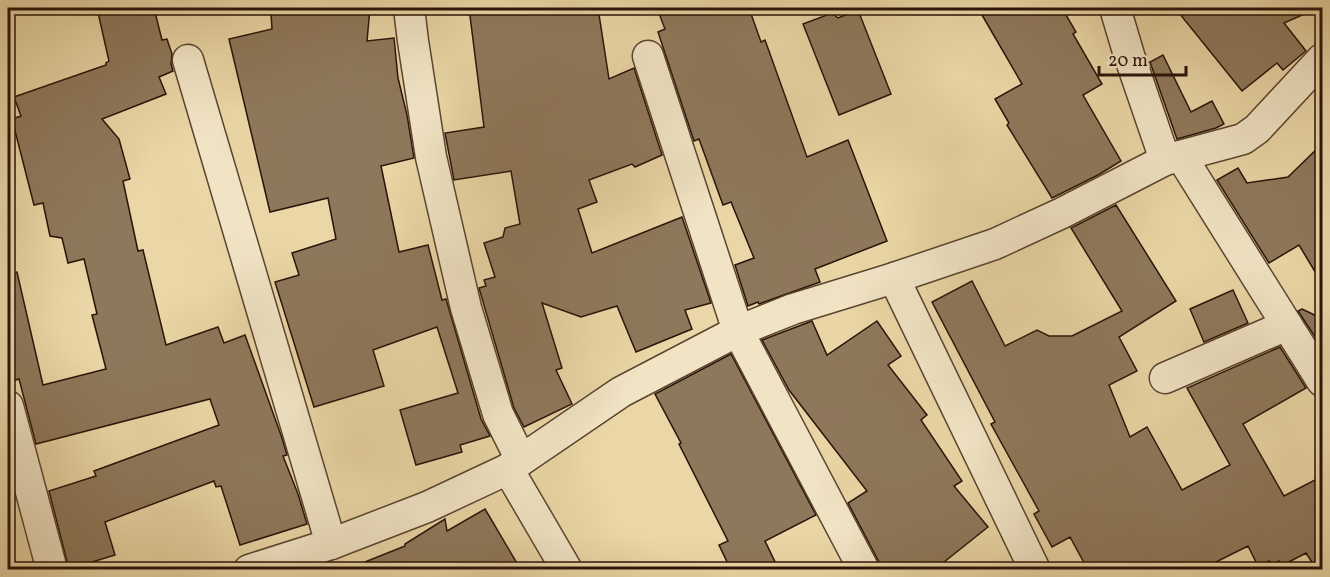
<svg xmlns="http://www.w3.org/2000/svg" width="1330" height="577" font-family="Vollkorn,serif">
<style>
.building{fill:#8e785b;stroke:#2a1309;stroke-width:1.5}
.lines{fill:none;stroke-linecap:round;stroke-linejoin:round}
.minor-casing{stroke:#5a4430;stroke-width:33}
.minor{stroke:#f1e4c5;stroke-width:30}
</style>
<rect width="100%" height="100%" fill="#ead6a6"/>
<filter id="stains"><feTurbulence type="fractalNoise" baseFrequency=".00333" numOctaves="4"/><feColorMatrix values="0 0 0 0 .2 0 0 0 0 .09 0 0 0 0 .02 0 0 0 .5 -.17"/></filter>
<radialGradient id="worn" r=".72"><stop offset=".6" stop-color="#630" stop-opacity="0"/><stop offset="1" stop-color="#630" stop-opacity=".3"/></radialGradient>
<!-- building -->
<g class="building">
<path d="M 97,8 L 154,8 L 162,40 L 167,39 L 172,54 L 171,64 L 173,71 L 159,77 L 166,94 L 102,119 L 119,139 L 130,179 L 123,181 L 138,251 L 143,250 L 166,345 L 218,327 L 224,343 L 245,335 L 282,438 L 287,455 L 283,456 L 298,494 L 307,524 L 240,545 L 221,486 L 216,487 L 214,481 L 105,522 L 115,555 L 69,569 L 49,491 L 96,476 L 94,471 L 219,425 L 210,399 L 36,444 L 19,379 L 12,381 L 8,359 L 8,273 L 17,272 L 43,385 L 106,369 L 92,315 L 97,314 L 84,259 L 68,263 L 62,238 L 50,236 L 43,203 L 34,205 L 12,119 L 21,116 L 14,97 L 106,65 L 106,63 L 109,61 Z"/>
<path d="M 344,8 L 370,8 L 367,41 L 394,38 L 398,78 L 407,115 L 414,158 L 381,166 L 399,252 L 428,245 L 442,300 L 446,299 L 481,419 L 490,436 L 460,445 L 462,452 L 416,465 L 400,410 L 458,393 L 437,327 L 373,350 L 384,386 L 314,407 L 275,282 L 299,275 L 292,253 L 336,239 L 328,198 L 270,212 L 229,39 L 272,29 L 271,13 Z"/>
<path d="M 469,8 L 598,8 L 609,79 L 634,68 L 662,155 L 635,167 L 632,164 L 589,180 L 597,202 L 578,209 L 592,253 L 682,217 L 711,303 L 685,310 L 692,329 L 636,352 L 617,306 L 581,317 L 542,303 L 562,368 L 556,370 L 572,404 L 524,427 L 514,408 L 479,288 L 486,286 L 484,280 L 495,277 L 484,243 L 503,237 L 505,228 L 520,224 L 511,171 L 454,180 L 445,133 L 484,127 Z"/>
<path d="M 657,8 L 749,8 L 761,42 L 765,40 L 807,157 L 848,140 L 887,241 L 815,269 L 820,282 L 759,304 L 758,302 L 748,306 L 735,265 L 754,258 L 731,202 L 723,205 L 699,139 L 694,141 L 658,32 L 665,29 Z"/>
<path d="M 996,8 L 1062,8 L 1076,32 L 1073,34 L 1102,84 L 1083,95 L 1121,161 L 1098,175 L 1052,198 L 1007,125 L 1009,123 L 995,99 L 1022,84 L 982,15 Z"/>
<path d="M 1175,8 L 1318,8 L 1284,23 L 1306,51 L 1283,70 L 1277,63 L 1242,91 Z"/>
<path d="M 858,10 L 891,94 L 839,115 L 803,24 L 832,13 L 838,18 Z"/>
<path d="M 1163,55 L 1191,112 L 1212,101 L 1224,124 L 1216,128 L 1177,139 L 1150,62 Z"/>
<path d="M 1323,143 L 1323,285 L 1299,245 L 1269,263 L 1217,180 L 1238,168 L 1247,183 L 1288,177 Z"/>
<path d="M 1116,205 L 1176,301 L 1119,337 L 1137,371 L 1109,385 L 1130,437 L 1147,427 L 1182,490 L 1230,465 L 1187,388 L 1280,347 L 1306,388 L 1243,424 L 1284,496 L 1315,480 L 1323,495 L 1323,570 L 1317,570 L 1306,553 L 1283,565 L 1279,561 L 1272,564 L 1269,561 L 1258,566 L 1248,546 L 1200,570 L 1088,570 L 1070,537 L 1052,547 L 1034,514 L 1039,511 L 991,424 L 995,422 L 932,302 L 972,281 L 1005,346 L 1037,330 L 1049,336 L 1072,336 L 1122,311 L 1071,228 Z"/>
<path d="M 1233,290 L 1248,323 L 1204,342 L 1190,309 Z"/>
<path d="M 1302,309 L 1323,319 L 1323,349 L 1298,311 Z"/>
<path d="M 812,321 L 827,355 L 877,321 L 901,356 L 888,365 L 927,415 L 921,420 L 962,481 L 954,486 L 988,527 L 934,570 L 881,570 L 879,562 L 848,503 L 867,491 L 789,390 L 762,340 Z"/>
<path d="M 731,354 L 816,515 L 765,541 L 779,570 L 731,570 L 719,545 L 728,541 L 679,444 L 681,443 L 655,394 Z"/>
<path d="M 485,509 L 521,570 L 351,570 L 350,568 L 405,546 L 405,544 L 445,519 L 447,531 Z"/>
</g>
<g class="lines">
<defs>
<g id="minor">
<path d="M 409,8 L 413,41 L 431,157 L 466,308 L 498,414 L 521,460"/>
<path d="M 1115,8 L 1129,55 L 1165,160"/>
<path d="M 648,56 L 738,331 L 864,570"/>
<path d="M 188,60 L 331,544"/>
<path d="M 1181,156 L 1322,381"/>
<path d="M 894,278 L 1035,570"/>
<path d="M 1165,378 L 1287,325"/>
<path d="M 8,406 L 52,570"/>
<path d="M 508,469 L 567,570"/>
<path d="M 249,570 L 331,544 L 427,507 L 508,469 L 621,392 L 738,331 L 793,309 L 894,278 L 995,244 L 1062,213 L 1165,160 L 1243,139 L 1257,129 L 1322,59"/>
</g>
</defs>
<!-- minor casing -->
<use href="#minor" class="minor-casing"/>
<!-- minor -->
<use href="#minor" class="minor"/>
</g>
<!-- margin -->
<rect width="1330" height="577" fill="none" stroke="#ead6a6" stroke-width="30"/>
<rect x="9" y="9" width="1312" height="559" fill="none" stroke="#2a1309" stroke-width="3"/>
<rect x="15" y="15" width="1300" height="547" fill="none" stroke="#2a1309" stroke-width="1.5"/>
<!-- scale -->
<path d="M1099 66v9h87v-9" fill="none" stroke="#2a1309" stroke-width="3"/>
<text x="1108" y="66" font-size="18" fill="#2a1309" stroke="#f1e4c5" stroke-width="4.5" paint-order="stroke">20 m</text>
<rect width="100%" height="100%" filter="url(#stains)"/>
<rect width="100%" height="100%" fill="url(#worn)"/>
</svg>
